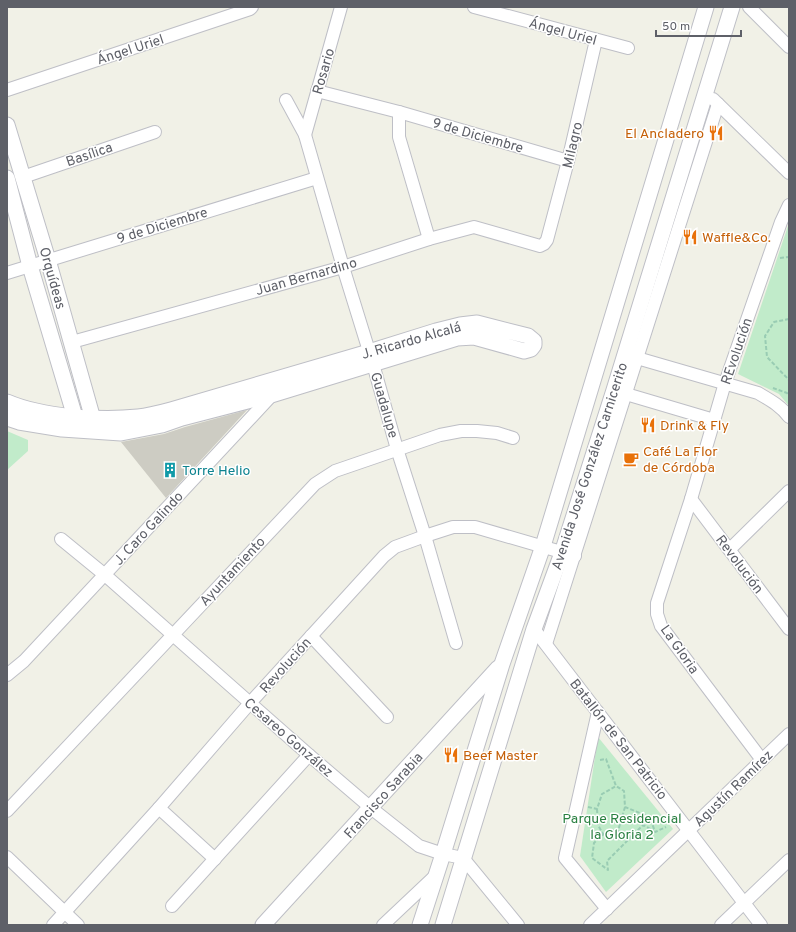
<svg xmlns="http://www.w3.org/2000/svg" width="796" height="932" font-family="Overpass,sans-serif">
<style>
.green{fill:#c1ebca}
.building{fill:#cdccc3}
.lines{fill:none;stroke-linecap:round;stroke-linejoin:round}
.minor-casing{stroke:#bebfc6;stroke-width:14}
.tertiary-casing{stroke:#bebfc6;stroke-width:17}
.path{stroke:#99ccb3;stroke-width:2;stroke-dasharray:4 2;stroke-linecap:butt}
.minor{stroke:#fff;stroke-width:12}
.tertiary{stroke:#fff;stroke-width:15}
.labels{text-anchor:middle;stroke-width:3;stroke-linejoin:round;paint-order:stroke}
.street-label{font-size:14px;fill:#5e6068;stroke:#fff}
.food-label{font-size:14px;fill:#c56008;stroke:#fff;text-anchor:start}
.culture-label{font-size:14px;fill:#0d838f;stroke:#fff;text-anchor:start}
.park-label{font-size:14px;fill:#2b8142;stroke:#fff}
</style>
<rect width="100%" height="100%" fill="#f1f1e7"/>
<!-- green -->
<g class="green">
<path d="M 789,223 L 789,406 L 779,394 L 738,374 Z"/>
<path d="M 7,431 L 28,440 L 28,451 L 7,470 Z"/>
<path d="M 598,737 L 673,829 L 606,892 L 580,856 Z"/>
</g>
<!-- building -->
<path class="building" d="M 247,410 L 166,498 L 121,442 L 164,434 L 185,427 Z"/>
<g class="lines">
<defs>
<g id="minor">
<path d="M 474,7 L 628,48"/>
<path d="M 749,7 L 789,47"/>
<path d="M 7,90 L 250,9 L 252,7"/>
<path d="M 317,91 L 399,112 L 568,161"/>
<path d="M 713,99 L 789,173"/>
<path d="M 286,100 L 305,135 L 343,267 L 373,364 L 397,449 L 425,536 L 456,643"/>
<path d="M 399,112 L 399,137 L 429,239"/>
<path d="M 305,135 L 341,7"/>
<path d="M 23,177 L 155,132"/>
<path d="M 7,273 L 317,178"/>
<path d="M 72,342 L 343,267 L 429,239 L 474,227 L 540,246 L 544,244 L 547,240 L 568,161 L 596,40"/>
<path d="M 632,351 L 637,358 L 758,393 C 770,400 781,406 789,417"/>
<path d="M 626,394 L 714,420"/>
<path d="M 691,499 L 789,629"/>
<path d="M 61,539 L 105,575 L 309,755 L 371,808 L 419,846 L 443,854 L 463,858 L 518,925"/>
<path d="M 730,549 L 789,491"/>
<path d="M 534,629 L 761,925"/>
<path d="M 311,636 L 387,717"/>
<path d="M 546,644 L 718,104"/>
<path d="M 7,675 L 24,661 L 273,394"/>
<path d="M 598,712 L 565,858 L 607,909"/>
<path d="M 762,760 L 661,626 L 657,614 L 657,603 L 691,499 L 725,383 L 781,222 L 789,205"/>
<path d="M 159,808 L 215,859"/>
<path d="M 7,811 L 315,484 L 335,471 L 440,435 L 461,431 L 477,431 L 497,433 L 513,438"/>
<path d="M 7,857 L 78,925"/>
<path d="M 172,906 L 309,755"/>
<path d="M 53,925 L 159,808 L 250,703 L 384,556 L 395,547 L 425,536 L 453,527 L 475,527 L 575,556"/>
<path d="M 383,925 L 436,875"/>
<path d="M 590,925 L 789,734"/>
<path d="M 721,925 L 789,860"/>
</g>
<g id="tertiary">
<path d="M 7,125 L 48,260 L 93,419 L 94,428"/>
<path d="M 7,178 L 30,266 L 75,417 L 76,426"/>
<path d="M 7,402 C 42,417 100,421 138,417 C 149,416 160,413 171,410 L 369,352 L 436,331 L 460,325 L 477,323 L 528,336 L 534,341 L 534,345 L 531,349 L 524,351 L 474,337 L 457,338 L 271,395 L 182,418 L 162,425 L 121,433 L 62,429 L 19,422 L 7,418"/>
<path d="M 263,925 L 498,668"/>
<path d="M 420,925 L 443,854 L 502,664 L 543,546 L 706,7"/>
<path d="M 443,925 L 534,629 L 562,553 L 614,390 L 732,7"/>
</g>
</defs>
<!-- minor casing -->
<use href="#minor" class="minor-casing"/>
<!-- tertiary casing -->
<use href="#tertiary" class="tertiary-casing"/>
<!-- path -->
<g class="path">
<path d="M 780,258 L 789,257"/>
<path d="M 789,319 L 774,322 L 765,336 L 767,357 L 789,380"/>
<path d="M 773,388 L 787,393 L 789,396"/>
<path d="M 600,760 L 606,759 L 616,786 L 624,791 L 625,807 L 650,817 L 655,832 L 666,827"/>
<path d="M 588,807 L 597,809 L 602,794 L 616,786"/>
<path d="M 625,807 L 618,831 L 609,838 L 603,834 L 594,843 L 592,858 L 608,870 L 607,861 L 643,825 L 654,831"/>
<path d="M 597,809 L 598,825 L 603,834"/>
</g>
<!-- minor -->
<use href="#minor" class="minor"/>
<!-- tertiary -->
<use href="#tertiary" class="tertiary"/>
</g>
<!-- icons -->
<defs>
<symbol id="restaurant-bare" viewBox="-9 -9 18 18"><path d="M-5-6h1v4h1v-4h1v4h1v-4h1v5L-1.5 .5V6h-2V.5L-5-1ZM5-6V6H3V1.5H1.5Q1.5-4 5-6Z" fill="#e8710a" stroke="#fff" stroke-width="2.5" paint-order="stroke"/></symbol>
<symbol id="cafe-bare" viewBox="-9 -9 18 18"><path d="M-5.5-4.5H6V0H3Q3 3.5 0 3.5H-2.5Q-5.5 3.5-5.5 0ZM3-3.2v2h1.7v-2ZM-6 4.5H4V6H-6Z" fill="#e8710a" stroke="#fff" stroke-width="2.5" paint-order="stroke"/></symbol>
<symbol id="building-bare" viewBox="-9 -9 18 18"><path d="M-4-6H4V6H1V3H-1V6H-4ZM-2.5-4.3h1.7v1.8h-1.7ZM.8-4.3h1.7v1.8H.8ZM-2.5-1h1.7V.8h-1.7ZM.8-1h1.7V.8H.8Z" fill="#0f9aa8" stroke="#fff" stroke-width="2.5" paint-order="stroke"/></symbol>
</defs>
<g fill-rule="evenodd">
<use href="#restaurant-bare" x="705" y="122" width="22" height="22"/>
<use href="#restaurant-bare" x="679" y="226" width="22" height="22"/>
<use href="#restaurant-bare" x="637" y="414" width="22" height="22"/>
<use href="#cafe-bare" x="620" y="448" width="22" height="22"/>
<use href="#building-bare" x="159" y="459" width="22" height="22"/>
<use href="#restaurant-bare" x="440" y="744" width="22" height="22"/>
</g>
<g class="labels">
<!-- street labels -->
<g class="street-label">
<text transform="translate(563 31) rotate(15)" y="5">Ángel Uriel</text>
<text transform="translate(130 49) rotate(-18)" y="5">Ángel Uriel</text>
<text transform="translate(323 71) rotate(-74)" y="5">Rosario</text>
<text transform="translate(478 135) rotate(16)" y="5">9 de Diciembre</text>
<text transform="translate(572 145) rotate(-77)" y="5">Milagro</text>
<text transform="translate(89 154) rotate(-19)" y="5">Basílica</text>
<text transform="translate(162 225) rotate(-17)" y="5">9 de Diciembre</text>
<text transform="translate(306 276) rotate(-16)" y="5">Juan Bernardino</text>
<text transform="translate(53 278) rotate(74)" y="5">Orquídeas</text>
<text transform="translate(411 340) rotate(-16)" y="5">J. Ricardo Alcalá</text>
<text transform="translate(736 351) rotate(-71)" y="5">REvolución</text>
<text transform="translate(385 405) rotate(74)" y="5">Guadalupe</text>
<text transform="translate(589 466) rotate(-72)" y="5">Avenida José González Carnicerito</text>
<text transform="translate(148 528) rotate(-47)" y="5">J. Caro Galindo</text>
<text transform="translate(740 564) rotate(53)" y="5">Revolución</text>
<text transform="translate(232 571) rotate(-47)" y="5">Ayuntamiento</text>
<text transform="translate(680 649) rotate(55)" y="5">La Gloria</text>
<text transform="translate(285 665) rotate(-48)" y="5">Revolución</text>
<text transform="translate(289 737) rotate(41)" y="5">Cesareo González</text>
<text transform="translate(619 739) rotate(52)" y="5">Batallón de San Patricio</text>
<text transform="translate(733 788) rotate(-44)" y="5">Agustín Ramírez</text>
<text transform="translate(383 795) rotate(-48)" y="5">Francisco Sarabia</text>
</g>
<!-- food labels -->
<g class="food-label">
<text x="704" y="138" text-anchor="end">El Ancladero</text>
<text x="702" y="242">Waffle&amp;Co.</text>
<text x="660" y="430">Drink &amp; Fly</text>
<text x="643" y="456">Café La Flor<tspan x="643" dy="16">de Córdoba</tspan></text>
<text x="463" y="760">Beef Master</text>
</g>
<!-- culture labels -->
<g class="culture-label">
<text x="182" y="475">Torre Helio</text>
</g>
<!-- park labels -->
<g class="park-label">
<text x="622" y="823">Parque Residencial<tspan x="622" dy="16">la Gloria 2</tspan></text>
</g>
</g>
<!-- border -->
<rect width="796" height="932" fill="none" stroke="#5e6068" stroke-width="16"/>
<!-- scale -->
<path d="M656 30v6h85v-6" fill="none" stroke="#5e6068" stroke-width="2"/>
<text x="662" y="30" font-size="12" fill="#5e6068" stroke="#ffffff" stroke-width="3" paint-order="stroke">50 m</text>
</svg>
